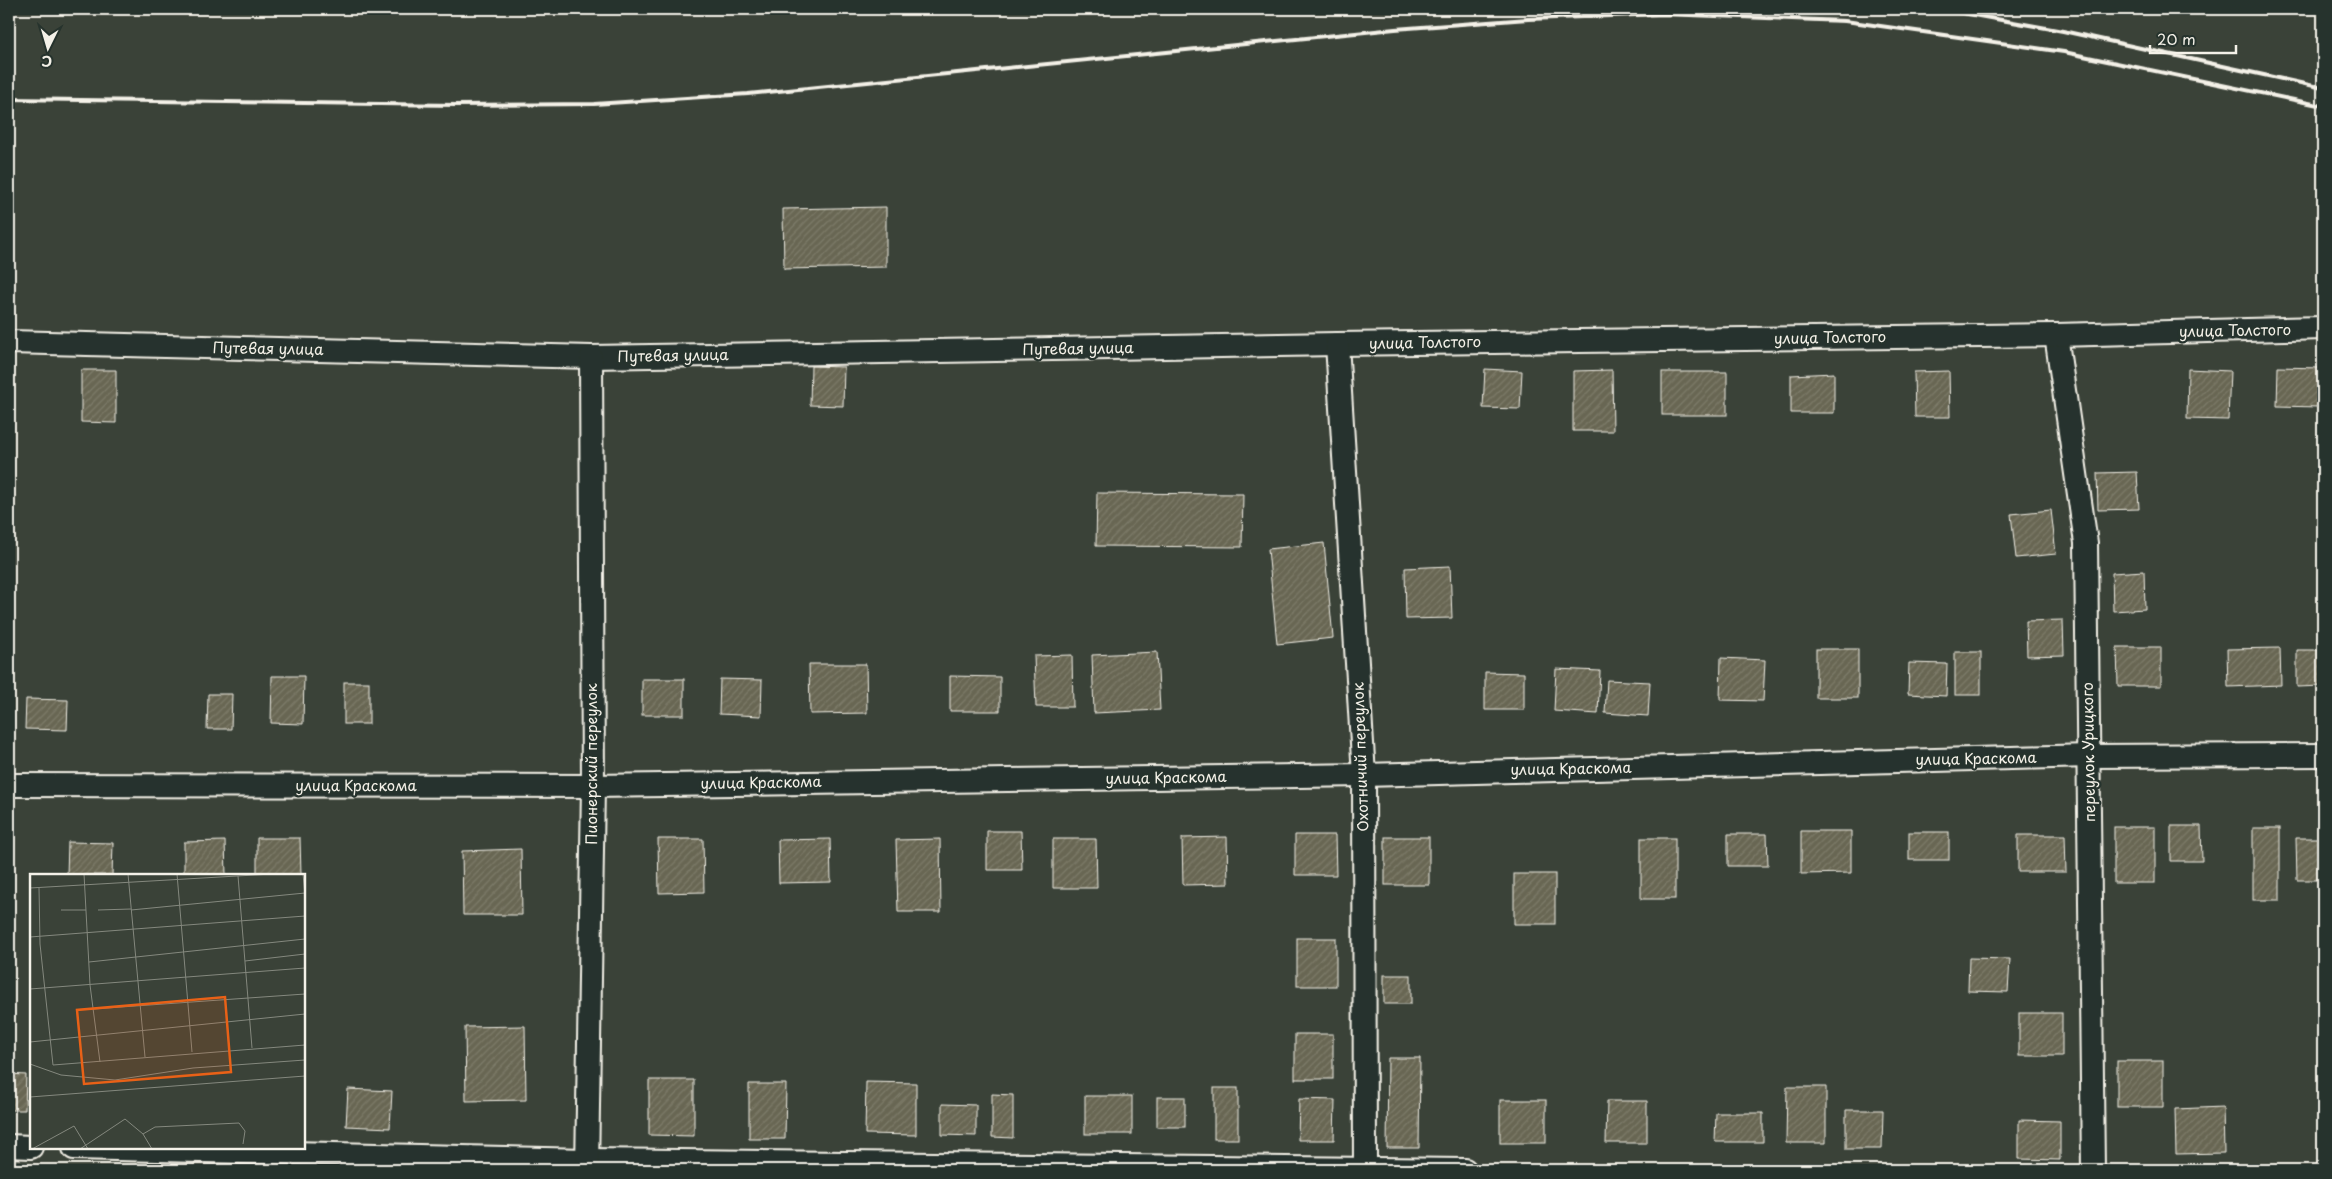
<svg xmlns="http://www.w3.org/2000/svg" width="2332" height="1179" font-family="'Playpen Sans',sans-serif">
<style>
.building{fill:url(#building-hatch);stroke:#f4f1e8}
.lines{fill:none;stroke-linecap:round;stroke-linejoin:round}
.minor-casing{stroke:#f4f1e8;stroke-width:26}
.minor{stroke:#26332d;stroke-width:22}
.rail{stroke:#f4f1e8;stroke-width:4}
.labels{text-anchor:middle;stroke-width:4.5;stroke-linejoin:round;paint-order:stroke}
.street-label{font-size:15px;fill:#f4f1e8;stroke:#26332d}
.inset-road{fill:none;stroke:#84887e;stroke-width:1}
.view{fill:#e96117;fill-opacity:0.15;stroke:#e96117;stroke-width:2.5}
.inset-edge{fill:none;stroke:#f4f1e8;stroke-width:2.5}
</style>
<defs>
<pattern id="building-hatch" width="6" height="6" patternUnits="userSpaceOnUse" patternTransform="scale(1.25)"><rect width="6" height="6" fill="#686652"/><path d="M-1 1l2-2M0 6l6-6M5 7l2-2" fill="none" stroke="#7e7c6b"/></pattern>
</defs>
<rect width="100%" height="100%" fill="#3a4238"/>
<filter id="ink" filterUnits="userSpaceOnUse"><feTurbulence type="fractalNoise" baseFrequency=".02" numOctaves="2"/><feDisplacementMap in="SourceGraphic" scale="10" xChannelSelector="R" yChannelSelector="G"/><feConvolveMatrix kernelMatrix="1 2 1 2 8 2 1 2 1" color-interpolation-filters="sRGB"/></filter>
<g filter="url(#ink)">
<!-- building -->
<g class="building">
<path d="M 886,207 L 886,267 L 784,269 L 783,209 Z"/>
<path d="M 811,366 L 844,367 L 843,406 L 810,405 Z"/>
<path d="M 2278,367 L 2320,368 L 2319,407 L 2277,406 Z"/>
<path d="M 1485,369 L 1522,371 L 1520,409 L 1483,408 Z"/>
<path d="M 2188,369 L 2230,371 L 2228,420 L 2187,419 Z"/>
<path d="M 81,370 L 116,370 L 116,423 L 81,422 Z"/>
<path d="M 1612,370 L 1613,431 L 1573,431 L 1573,371 Z"/>
<path d="M 1949,371 L 1950,417 L 1915,417 L 1914,372 Z"/>
<rect x="1662" y="372" width="65" height="43"/>
<path d="M 1834,373 L 1834,413 L 1791,413 L 1791,375 Z"/>
<path d="M 2137,472 L 2139,509 L 2098,510 L 2097,473 Z"/>
<path d="M 1097,493 L 1243,494 L 1242,547 L 1096,546 Z"/>
<path d="M 2051,510 L 2056,554 L 2016,558 L 2011,514 Z"/>
<path d="M 1324,543 L 1333,638 L 1277,644 L 1268,549 Z"/>
<path d="M 1450,566 L 1452,618 L 1406,619 L 1405,568 Z"/>
<path d="M 2144,571 L 2145,609 L 2113,611 L 2112,573 Z"/>
<path d="M 2063,620 L 2064,655 L 2027,656 L 2026,621 Z"/>
<path d="M 2117,647 L 2161,647 L 2161,686 L 2118,686 Z"/>
<path d="M 2280,648 L 2281,685 L 2228,687 L 2227,649 Z"/>
<rect x="1816" y="649" width="42" height="49"/>
<path d="M 2297,650 L 2323,650 L 2323,686 L 2297,687 Z"/>
<path d="M 1157,652 L 1160,710 L 1094,713 L 1092,655 Z"/>
<rect x="1955" y="652" width="26" height="43"/>
<path d="M 1072,655 L 1073,707 L 1036,707 L 1034,656 Z"/>
<path d="M 1721,658 L 1765,660 L 1763,701 L 1720,700 Z"/>
<path d="M 1909,663 L 1947,664 L 1946,696 L 1908,694 Z"/>
<path d="M 809,664 L 866,664 L 867,713 L 810,714 Z"/>
<path d="M 1556,669 L 1600,671 L 1598,714 L 1554,711 Z"/>
<path d="M 1485,672 L 1524,673 L 1524,710 L 1485,710 Z"/>
<path d="M 272,676 L 304,676 L 303,724 L 271,723 Z"/>
<path d="M 950,676 L 1000,677 L 1000,711 L 950,711 Z"/>
<rect x="642" y="679" width="42" height="36"/>
<path d="M 720,679 L 762,680 L 761,716 L 719,714 Z"/>
<path d="M 1607,680 L 1650,682 L 1648,716 L 1605,713 Z"/>
<rect x="344" y="682" width="25" height="42"/>
<path d="M 208,694 L 232,694 L 231,729 L 207,729 Z"/>
<path d="M 26,699 L 68,700 L 67,730 L 25,729 Z"/>
<path d="M 2171,826 L 2201,826 L 2202,861 L 2171,861 Z"/>
<rect x="2114" y="827" width="41" height="56"/>
<rect x="2253" y="828" width="27" height="72"/>
<path d="M 987,831 L 1021,831 L 1022,870 L 987,870 Z"/>
<path d="M 1801,831 L 1851,831 L 1851,873 L 1801,874 Z"/>
<rect x="1909" y="832" width="40" height="28"/>
<path d="M 1728,834 L 1767,834 L 1768,866 L 1728,866 Z"/>
<path d="M 1295,835 L 1335,835 L 1336,875 L 1295,875 Z"/>
<path d="M 2018,835 L 2065,835 L 2066,872 L 2018,872 Z"/>
<path d="M 1227,837 L 1228,884 L 1183,885 L 1182,838 Z"/>
<rect x="1385" y="837" width="44" height="48"/>
<path d="M 257,838 L 300,838 L 301,875 L 257,875 Z"/>
<rect x="1641" y="838" width="34" height="61"/>
<path d="M 2296,838 L 2323,838 L 2323,880 L 2297,880 Z"/>
<path d="M 658,839 L 703,839 L 704,892 L 659,893 Z"/>
<path d="M 830,839 L 831,882 L 779,883 L 778,840 Z"/>
<path d="M 940,839 L 941,912 L 898,912 L 896,840 Z"/>
<path d="M 1053,839 L 1096,839 L 1097,888 L 1053,888 Z"/>
<path d="M 225,841 L 226,875 L 184,875 L 184,842 Z"/>
<path d="M 68,842 L 113,843 L 112,875 L 67,875 Z"/>
<path d="M 521,849 L 522,915 L 463,915 L 462,851 Z"/>
<rect x="1514" y="874" width="41" height="50"/>
<rect x="1297" y="938" width="39" height="48"/>
<path d="M 1969,958 L 2010,959 L 2008,992 L 1968,991 Z"/>
<rect x="1384" y="975" width="27" height="29"/>
<rect x="2019" y="1013" width="43" height="43"/>
<path d="M 525,1026 L 526,1100 L 466,1101 L 465,1027 Z"/>
<rect x="1295" y="1034" width="38" height="45"/>
<path d="M 1388,1058 L 1420,1058 L 1419,1148 L 1387,1148 Z"/>
<rect x="2117" y="1061" width="46" height="46"/>
<path d="M 9,1074 L 26,1075 L 25,1110 L 9,1110 Z"/>
<path d="M 649,1080 L 694,1080 L 694,1136 L 649,1135 Z"/>
<path d="M 866,1082 L 916,1083 L 916,1135 L 865,1134 Z"/>
<path d="M 749,1084 L 786,1084 L 785,1139 L 749,1139 Z"/>
<path d="M 1787,1087 L 1826,1087 L 1826,1143 L 1786,1143 Z"/>
<rect x="1214" y="1088" width="24" height="51"/>
<path d="M 348,1089 L 392,1091 L 390,1128 L 346,1126 Z"/>
<path d="M 992,1094 L 1013,1095 L 1013,1138 L 992,1137 Z"/>
<rect x="1085" y="1096" width="47" height="38"/>
<rect x="1157" y="1097" width="28" height="30"/>
<path d="M 1299,1099 L 1335,1100 L 1334,1140 L 1298,1140 Z"/>
<rect x="1500" y="1100" width="46" height="43"/>
<path d="M 1607,1101 L 1647,1101 L 1647,1143 L 1606,1143 Z"/>
<path d="M 942,1104 L 976,1105 L 976,1136 L 942,1135 Z"/>
<path d="M 2223,1107 L 2224,1153 L 2176,1154 L 2175,1109 Z"/>
<path d="M 1846,1110 L 1883,1110 L 1882,1149 L 1846,1149 Z"/>
<path d="M 1716,1113 L 1763,1113 L 1763,1142 L 1715,1142 Z"/>
<path d="M 2019,1120 L 2060,1121 L 2060,1160 L 2019,1159 Z"/>
</g>
<g class="lines">
<defs>
<g id="minor">
<path d="M 2056,335 L 2086,543 L 2093,1170"/>
<path d="M 9,342 L 591,357 L 1337,344 L 2056,335 L 2323,328"/>
<path d="M 1337,344 L 1364,775 L 1365,1170"/>
<path d="M 9,785 L 593,786 L 1364,775 L 2089,756 L 2323,755"/>
<path d="M 9,1146 L 31,1147"/>
<path d="M 74,1148 L 587,1160 L 1465,1170"/>
<path d="M 587,1170 L 593,786 L 591,357"/>
</g>
</defs>
<!-- minor casing -->
<use href="#minor" class="minor-casing"/>
<!-- minor -->
<use href="#minor" class="minor"/>
<!-- rail -->
<g class="rail">
<path d="M 1940,9 L 2063,31 L 2323,88"/>
<path d="M 9,99 L 456,105 L 594,104 L 748,94 L 1395,29 L 1528,19 L 1664,14 L 1845,21 L 2064,52 L 2323,106"/>
</g>
</g>
</g>
<g class="labels">
<!-- street labels -->
<g class="street-label">
<text transform="translate(2235 331) rotate(-1)" y="5">улица Толстого</text>
<text transform="translate(1830 338) rotate(-1)" y="5">улица Толстого</text>
<text transform="translate(1425 343) rotate(-1)" y="5">улица Толстого</text>
<text transform="translate(268 349) rotate(1)" y="5">Путевая улица</text>
<text transform="translate(1078 349) rotate(-1)" y="5">Путевая улица</text>
<text transform="translate(673 356) rotate(-1)" y="5">Путевая улица</text>
<text transform="translate(2089 752) rotate(-91)" y="5">переулок Урицкого</text>
<text transform="translate(1361 757) rotate(-92)" y="5">Охотничий переулок</text>
<text transform="translate(1976 759) rotate(-1)" y="5">улица Краскома</text>
<text transform="translate(592 764) rotate(-90)" y="5">Пионерский переулок</text>
<text transform="translate(1571 769) rotate(-1)" y="5">улица Краскома</text>
<text transform="translate(1166 778) rotate(-1)" y="5">улица Краскома</text>
<text transform="translate(761 783) rotate(-1)" y="5">улица Краскома</text>
<text x="356" y="791">улица Краскома</text>
</g>
</g>
<!-- overview -->
<g transform="translate(30 874)">
<rect width="275" height="275" fill="#3a4238"/>
<path class="inset-road" d="M 54,0 L 60,111 L 70,188M 98,0 L 115,183M 147,0 L 162,178M 273,0 L 275,21M 208,2 L 222,174M 0,14 L 242,0M 9,14 L 10,70 L 23,191 L 275,171M 31,36 L 56,36M 68,36 L 101,35M 101,36 L 275,19M 0,63 L 275,42M 215,87 L 275,80M 59,88 L 275,65M 0,115 L 275,94M 63,135 L 275,120M 0,168 L 275,140M 0,190 L 31,201 L 85,206 L 163,194 L 275,186M 0,223 L 275,202M 113,260 L 125,253 L 209,249 L 215,257 L 213,270M 2,275 L 44,252 L 58,275M 50,275 L 95,245 L 113,260 L 122,275"/>
<path class="view" d="M 195,123 L 201,198 L 54,210 L 47,136 Z"/>
<rect width="275" height="275" class="inset-edge"/>
</g>
<!-- margin -->
<rect width="2332" height="1179" fill="none" stroke="#26332d" stroke-width="30"/>
<rect x="15" y="15" width="2302" height="1149" fill="none" stroke="#f4f1e8" stroke-width="2" filter="url(#ink)"/>
<!-- north arrow -->
<g transform="translate(48 48) rotate(185)" stroke="#26332d" stroke-width="4" paint-order="stroke">
<path d="M0-4L9 19L0 12L-9 19Z" fill="#f4f1e8"/>
<text y="-8" font-size="14" font-weight="bold" text-anchor="middle" fill="#f4f1e8">С</text>
</g>
<!-- scale -->
<path d="M2150 45v8h86v-8" fill="none" stroke="#f4f1e8" stroke-width="2.5"/>
<text x="2157" y="45" font-size="15" fill="#f4f1e8" stroke="#26332d" stroke-width="4" paint-order="stroke">20 m</text>
</svg>
